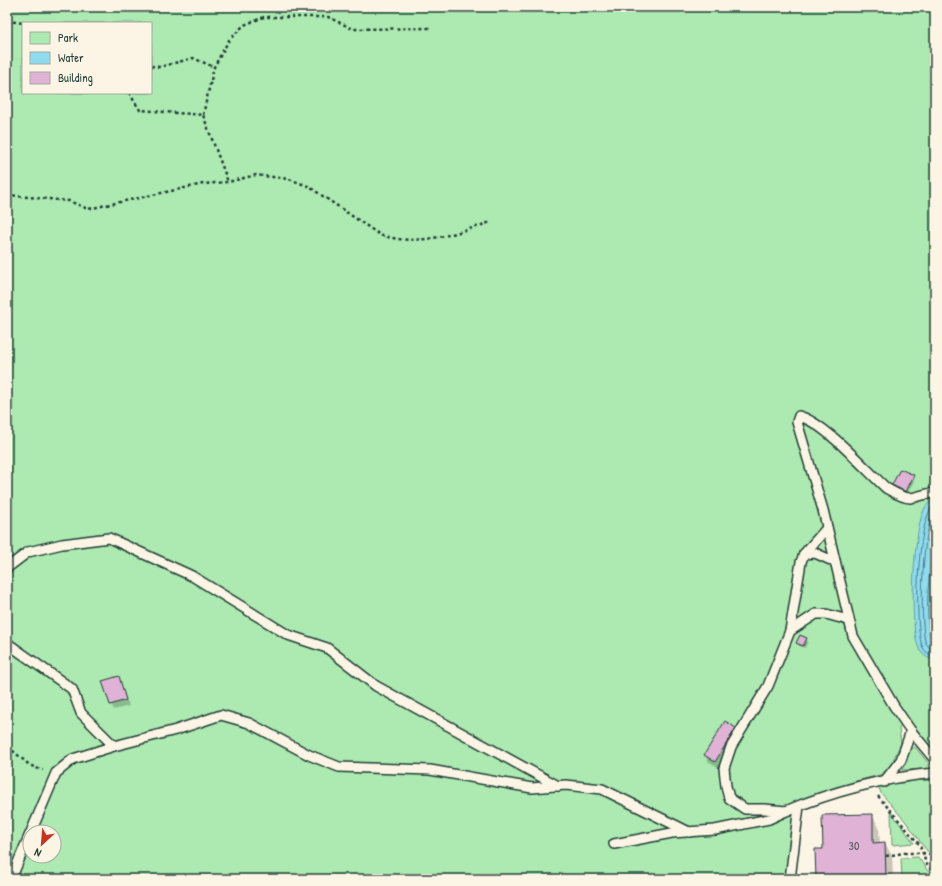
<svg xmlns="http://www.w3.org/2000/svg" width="942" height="886" font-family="'Patrick Hand',sans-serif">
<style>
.green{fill:#aceab1;stroke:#669472;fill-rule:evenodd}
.water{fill:#8fdbf0;stroke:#629ca5}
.shadow{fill:#0003}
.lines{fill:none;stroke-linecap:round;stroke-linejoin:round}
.shore{stroke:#4c7c7f;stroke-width:1}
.building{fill:#dfb2d6;stroke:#1f3d34}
.service-casing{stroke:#1f3d34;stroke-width:12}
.path{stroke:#1f3d34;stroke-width:2.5;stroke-dasharray:3 3;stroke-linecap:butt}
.service{stroke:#fcf5e5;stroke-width:9}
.labels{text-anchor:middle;stroke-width:3.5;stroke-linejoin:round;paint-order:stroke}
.number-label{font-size:12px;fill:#4f5a5c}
</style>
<rect width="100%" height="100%" fill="#fcf5e5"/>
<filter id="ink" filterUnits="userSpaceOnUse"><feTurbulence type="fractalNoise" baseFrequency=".025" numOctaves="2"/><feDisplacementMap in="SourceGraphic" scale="8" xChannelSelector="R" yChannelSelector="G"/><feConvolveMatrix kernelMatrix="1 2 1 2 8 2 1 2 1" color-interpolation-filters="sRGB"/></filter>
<g filter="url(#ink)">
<!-- green -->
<g class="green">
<path d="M 7,7 L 935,7 L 935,755 L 910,723 L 899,728 L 901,743 L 890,767 L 880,775 L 856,781 L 797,803 L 785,879 L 7,879 ZM 23,23 L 151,23 L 151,93 L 23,93 ZM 30,832 L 54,832 L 54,856 L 30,856 Z"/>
<path d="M 915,747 L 929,764 L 925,769 L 902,770 L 911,749 Z"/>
<path d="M 905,779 L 935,781 L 935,854 L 927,851 L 906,822 L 881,793 L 879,788 L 881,784 Z"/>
<path d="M 891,812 L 914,843 L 892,845 Z"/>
<path d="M 918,857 L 931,875 L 931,879 L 902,879 L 901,858 Z"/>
</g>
<!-- water -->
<path class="water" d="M 933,500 L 935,500 L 935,661 C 926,657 921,655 918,646 C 909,625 913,524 926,506 C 927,504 931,502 933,500 Z"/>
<!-- shadow -->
<g class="shadow">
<path d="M 913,476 L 915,479 L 907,494 L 895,488 L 893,485 Z"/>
<path d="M 806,639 L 808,641 L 805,648 L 799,646 L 797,643 Z"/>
<path d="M 118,677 L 129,706 L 114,710 L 111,704 Z"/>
<path d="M 735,729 L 738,735 L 718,767 L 708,761 L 705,755 Z"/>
<path d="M 872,815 L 879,827 L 880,844 L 885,843 L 892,856 L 893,879 L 817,879 L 824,850 Z"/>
</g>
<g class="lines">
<!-- shore -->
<g class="shore">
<path d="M 935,504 C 916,517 915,620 921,642 C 923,651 928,654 935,657"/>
<path d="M 935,510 C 921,527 920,618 925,641 C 927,646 930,649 935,651"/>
<path d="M 935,527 C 932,549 920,630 935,645"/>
</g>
</g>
<!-- building -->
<g class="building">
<path d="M 900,469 L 914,475 L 906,492 L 892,485 Z"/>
<path d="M 800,635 L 807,638 L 803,646 L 796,643 Z"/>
<path d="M 119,676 L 126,700 L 110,705 L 102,681 Z"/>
<path d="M 725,721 L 736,728 L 715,762 L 704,755 Z"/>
<path d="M 873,814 L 873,843 L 885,842 L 886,879 L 816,879 L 815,849 L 823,849 L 822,815 Z"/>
</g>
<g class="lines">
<defs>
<g id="service">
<path d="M 935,493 C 926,493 918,497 910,498 C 902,498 893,492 886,488 C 865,469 825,423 799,416 L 797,422 L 823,510 L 853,636 L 894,706 L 911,731 L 935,760"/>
<path d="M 804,554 L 815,553 L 835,562"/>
<path d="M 7,568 L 28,552 L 62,544 L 109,538 L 192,576 L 288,635 L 327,648 L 376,686 L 558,786"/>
<path d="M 790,631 L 801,562 L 804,554 L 827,528"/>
<path d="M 7,643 L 72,689 L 81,713 L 114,746 L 176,730 L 221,715 L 249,723 L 309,755 L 339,767 L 430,770 L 532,788 L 566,785 L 602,789 L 689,832"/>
<path d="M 884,782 L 901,760 L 911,731"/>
<path d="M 786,811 C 830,792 887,777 935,773"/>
<path d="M 31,832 L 56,773 L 73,759 L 114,746"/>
<path d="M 614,844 L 672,833 L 715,830 L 769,819 L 786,811 L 764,809 L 745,809 L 729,798 L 726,786 L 724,768 L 731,747 L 768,686 L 790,631 L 816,614 L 826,614 L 848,620"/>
<path d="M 11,879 L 30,834"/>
<path d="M 790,879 L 799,806"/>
</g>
</defs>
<!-- service casing -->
<use href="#service" class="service-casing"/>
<!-- path -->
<g class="path">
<path d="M 7,21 L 24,23"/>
<path d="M 151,66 L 160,67 L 193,58 L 214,67"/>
<path d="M 129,93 L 140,110 L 203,115 L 228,182"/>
<path d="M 203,115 L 214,67 L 229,40 L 244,25 L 264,17 L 328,17 L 353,29 L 432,28"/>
<path d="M 7,195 L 69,201 L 88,209 L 203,184 L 228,182 L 256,175 L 289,179 L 308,186 L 380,235 C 419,247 454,234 491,222"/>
<path d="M 7,748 C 20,753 24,766 43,770"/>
<path d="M 878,796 L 919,844 L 923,853 L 935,856"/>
<path d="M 886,856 L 904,853 L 923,853 L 926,864 L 935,873"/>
</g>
<!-- service -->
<use href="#service" class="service"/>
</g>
</g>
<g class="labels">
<!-- number labels -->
<g class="number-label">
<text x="854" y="850">30</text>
</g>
</g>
<!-- margin -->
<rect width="942" height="886" fill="none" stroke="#fcf5e5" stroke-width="24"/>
<rect x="12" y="12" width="918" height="862" fill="none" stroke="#1f3d34" stroke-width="1.5" filter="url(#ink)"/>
<!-- legend -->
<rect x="22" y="22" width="130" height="72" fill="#fcf5e5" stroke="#a4ab9e"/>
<rect x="30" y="32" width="20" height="12" fill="#aceab1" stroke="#a4ab9e"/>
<text x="58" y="42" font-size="12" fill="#1f3d34">Park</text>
<rect x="30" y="52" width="20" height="12" fill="#8fdbf0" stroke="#a4ab9e"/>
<text x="58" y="62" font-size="12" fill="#1f3d34">Water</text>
<rect x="30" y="72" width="20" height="12" fill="#dfb2d6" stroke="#a4ab9e"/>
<text x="58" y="82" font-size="12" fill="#1f3d34">Building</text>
<!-- north arrow -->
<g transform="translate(42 844) rotate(206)"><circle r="19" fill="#fcf5e5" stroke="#a4ab9e"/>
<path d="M0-3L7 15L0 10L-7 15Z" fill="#c8321e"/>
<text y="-6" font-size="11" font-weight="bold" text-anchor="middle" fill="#1f3d34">N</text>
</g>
</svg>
